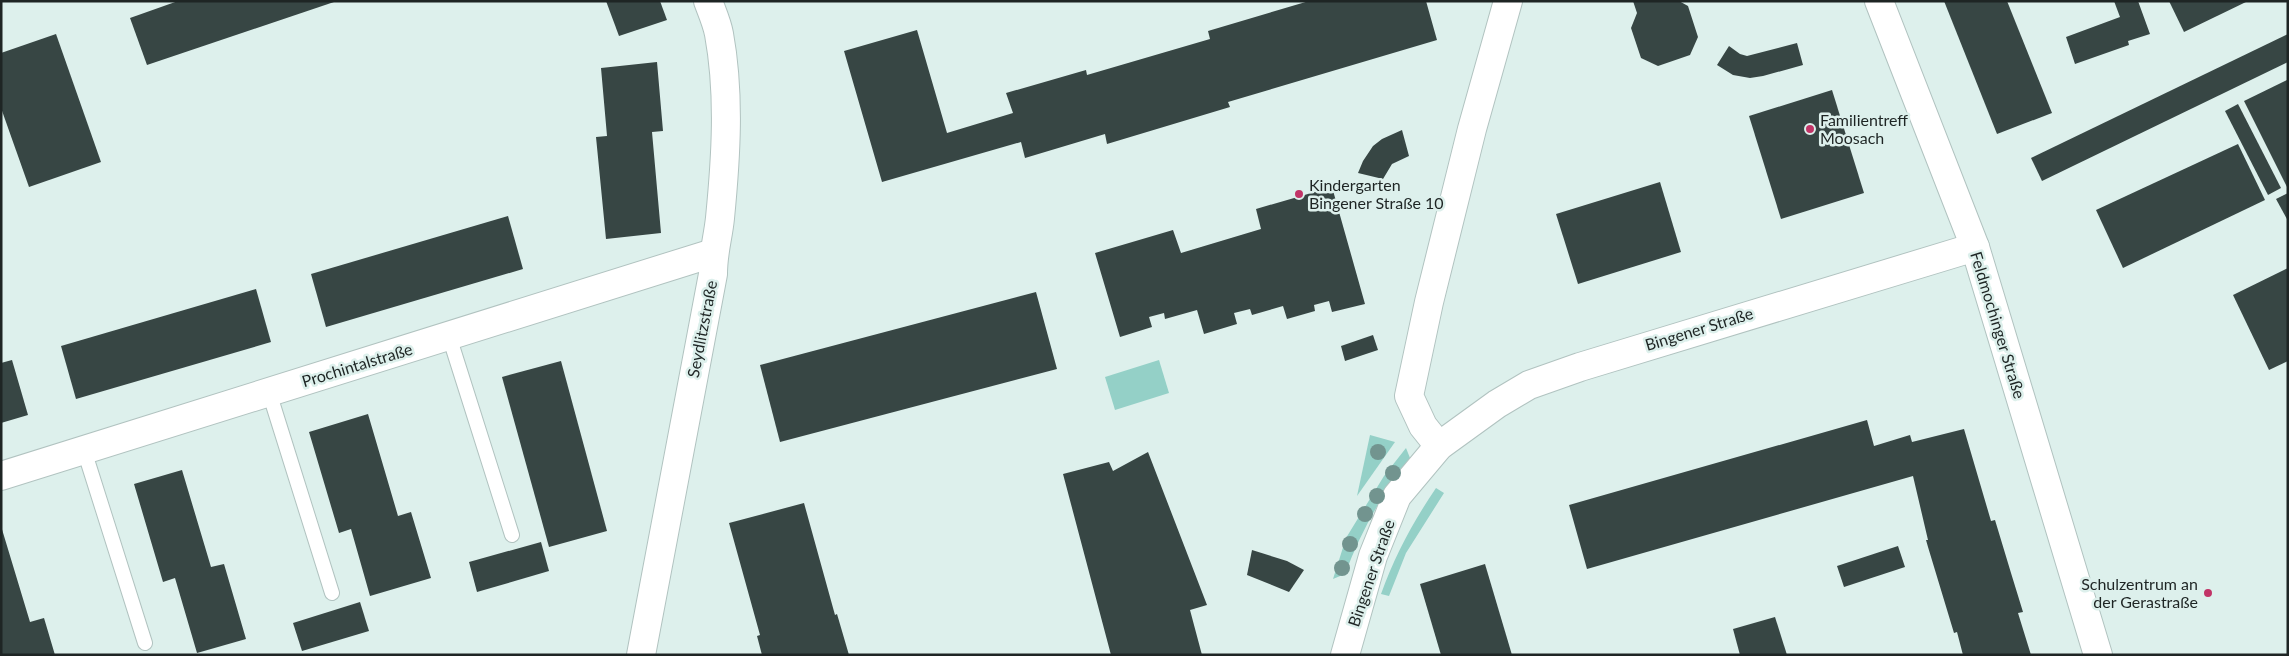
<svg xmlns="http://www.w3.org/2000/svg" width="2289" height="656" font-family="Lato,sans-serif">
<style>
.green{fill:#94d0c7}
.building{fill:#374644}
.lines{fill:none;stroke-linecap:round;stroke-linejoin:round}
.service-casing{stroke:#b1c3c0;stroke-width:16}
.minor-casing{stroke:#b1c3c0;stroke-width:30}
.tertiary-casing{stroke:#b1c3c0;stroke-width:30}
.service{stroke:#fff;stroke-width:14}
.minor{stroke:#fff;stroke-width:28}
.tertiary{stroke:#fff;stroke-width:28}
.tree{fill:#72948f}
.poi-dot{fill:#c13467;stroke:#ddf0ec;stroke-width:2}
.labels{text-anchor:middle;stroke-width:5;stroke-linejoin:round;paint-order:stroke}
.poi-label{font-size:16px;fill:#1e2524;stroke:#ddf0ec;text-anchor:start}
.street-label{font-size:16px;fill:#1e2524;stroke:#ddf0ec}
</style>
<rect width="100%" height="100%" fill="#ddf0ec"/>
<!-- green -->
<g class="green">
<path d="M 1159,360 L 1169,393 L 1115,410 L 1105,377 Z"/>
<path d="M 1370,435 L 1395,442 L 1357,496 Z"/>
<path d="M 1406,448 L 1410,458 C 1382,494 1361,531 1345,574 L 1333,579 L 1346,538 L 1384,476 Z"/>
<path d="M 1436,488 L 1444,493 L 1406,553 L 1389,596 L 1381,594 C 1395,555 1413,522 1436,488 Z"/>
</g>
<!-- building -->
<g class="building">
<path d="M 178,1 L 334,1 L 334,2 L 147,65 L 130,18 Z"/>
<path d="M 606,1 L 660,1 L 667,20 L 619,36 Z"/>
<path d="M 1309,1 L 1426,1 L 1437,40 L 1228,102 L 1230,107 L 1107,144 L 1105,134 L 1025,158 L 1021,142 L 882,182 L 844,51 L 917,30 L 947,133 L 1013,113 L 1006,93 L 1086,70 L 1087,75 L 1210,39 L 1208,31 Z"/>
<path d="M 1633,1 L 1679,1 L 1688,6 L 1698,37 L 1690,55 L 1658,66 L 1641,58 L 1631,28 L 1637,13 Z"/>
<path d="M 1944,1 L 2007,1 L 2052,113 L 1997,134 Z"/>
<path d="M 2114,1 L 2138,1 L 2150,34 L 2128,41 L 2129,45 L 2075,64 L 2066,37 L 2120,17 Z"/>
<path d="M 2169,1 L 2248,1 L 2184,32 Z"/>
<path d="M 56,34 L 101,162 L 29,187 L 1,108 L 1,53 Z"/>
<path d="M 2288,34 L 2288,62 L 2042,181 L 2031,158 Z"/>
<path d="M 1797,43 L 1803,65 L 1763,76 L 1750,78 L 1733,75 L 1717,65 L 1729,46 L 1740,54 L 1747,56 Z"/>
<path d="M 657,62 L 663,131 L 652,132 L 661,233 L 606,239 L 596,137 L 607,136 L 601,68 Z"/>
<path d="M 2287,80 L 2288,81 L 2288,189 L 2244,101 Z"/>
<path d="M 1832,90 L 1864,193 L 1781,219 L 1749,116 Z"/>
<path d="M 2238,104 L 2281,188 L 2268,195 L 2225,111 Z"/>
<path d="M 1402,130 L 1409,156 L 1392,164 L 1383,179 L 1358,173 L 1363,161 L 1373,146 L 1382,139 Z"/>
<path d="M 2238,144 L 2265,200 L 2123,268 L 2096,210 Z"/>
<path d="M 1660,182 L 1681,252 L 1578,284 L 1556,214 Z"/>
<path d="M 1332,187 L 1365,304 L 1332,312 L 1329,301 L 1314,305 L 1315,311 L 1287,319 L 1283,306 L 1252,315 L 1250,309 L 1234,313 L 1237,324 L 1204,334 L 1197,310 L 1165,319 L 1164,313 L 1149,317 L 1152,327 L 1120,337 L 1095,253 L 1173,230 L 1181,253 L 1261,229 L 1256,209 Z"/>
<path d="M 2288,193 L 2288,221 L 2276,199 Z"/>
<path d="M 508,216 L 523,269 L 326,327 L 311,274 Z"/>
<path d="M 2288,268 L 2288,361 L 2269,370 L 2233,295 Z"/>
<path d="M 256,289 L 271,342 L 76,399 L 61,346 Z"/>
<path d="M 1036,292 L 1057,369 L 780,442 L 760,365 Z"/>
<path d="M 1373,335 L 1378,350 L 1345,361 L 1341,346 Z"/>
<path d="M 12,360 L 28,415 L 1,423 L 1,363 Z"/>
<path d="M 561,361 L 607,531 L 549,547 L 502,377 Z"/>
<path d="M 368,414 L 398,516 L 411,512 L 431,578 L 370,596 L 351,529 L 339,533 L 309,432 Z"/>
<path d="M 1867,420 L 1874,446 L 1910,435 L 1912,442 L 1964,429 L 1991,521 L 1995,520 L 2011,573 L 2023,612 L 2018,613 L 2031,655 L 1963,655 L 1957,632 L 1954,633 L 1928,547 L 1926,540 L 1928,540 L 1913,476 L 1587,569 L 1569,505 Z"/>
<path d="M 1148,452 L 1207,605 L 1190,610 L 1202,655 L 1111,655 L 1063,474 L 1109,462 L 1113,471 Z"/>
<path d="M 182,470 L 211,567 L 224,564 L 246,639 L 197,653 L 175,578 L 163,582 L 134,484 Z"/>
<path d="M 804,503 L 835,615 L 837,614 L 849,655 L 762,655 L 757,636 L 760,635 L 729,523 Z"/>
<path d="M 1,526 L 30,622 L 44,618 L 55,655 L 2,655 Z"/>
<path d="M 541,542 L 549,571 L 477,592 L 469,562 Z"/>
<path d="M 1898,546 L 1905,567 L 1844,587 L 1837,566 Z"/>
<path d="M 1252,550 L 1287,561 L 1304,570 L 1289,592 L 1247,575 Z"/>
<path d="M 1485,564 L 1512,655 L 1441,655 L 1420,584 Z"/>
<path d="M 360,602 L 369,631 L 302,651 L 293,623 Z"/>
<path d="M 1775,617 L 1787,655 L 1740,655 L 1733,629 Z"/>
</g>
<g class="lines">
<defs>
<g id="service">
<path d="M 449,336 L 512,535"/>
<path d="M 269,392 L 332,593"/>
<path d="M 84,450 L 145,643"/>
</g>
<g id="minor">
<path d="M 1439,446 L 1423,426 L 1409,396 L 1429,302 L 1472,129 L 1508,1"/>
<path d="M 1,476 L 713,253"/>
<path d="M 641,655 L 713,274 C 713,252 718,238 720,218 C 726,157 730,94 719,34 C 717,23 712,12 708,1"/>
<path d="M 1345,655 L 1373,556 L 1397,496 L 1439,446 L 1497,404 L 1529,385 L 1580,367 L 1975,247"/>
</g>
<path id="tertiary" d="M 1879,1 L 1975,247 L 2098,655"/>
</defs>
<!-- service casing -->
<use href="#service" class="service-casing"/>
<!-- minor casing -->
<use href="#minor" class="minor-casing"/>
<!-- tertiary casing -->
<use href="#tertiary" class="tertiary-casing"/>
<!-- service -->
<use href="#service" class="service"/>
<!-- minor -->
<use href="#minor" class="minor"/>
<!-- tertiary -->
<use href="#tertiary" class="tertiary"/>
</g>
<!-- trees -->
<g class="tree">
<circle cx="1378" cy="452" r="8"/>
<circle cx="1393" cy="473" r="8"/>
<circle cx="1377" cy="496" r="8"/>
<circle cx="1365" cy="514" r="8"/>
<circle cx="1350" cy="544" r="8"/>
<circle cx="1342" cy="568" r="8"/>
</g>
<!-- markers -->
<g class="poi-dot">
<circle cx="1810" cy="129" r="5"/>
<circle cx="1299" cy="194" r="5"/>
<circle cx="2208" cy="593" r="5"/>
</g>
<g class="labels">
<!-- poi labels -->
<g class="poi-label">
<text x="1820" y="126">Familientreff<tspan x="1820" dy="18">Moosach</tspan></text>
<text x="1309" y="191">Kindergarten<tspan x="1309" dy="18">Bingener Straße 10</tspan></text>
<text x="2198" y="590" text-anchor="end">Schulzentrum an<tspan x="2198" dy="18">der Gerastraße</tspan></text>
</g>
<!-- street labels -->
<g class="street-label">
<text transform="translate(1998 325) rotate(73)" y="6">Feldmochinger Straße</text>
<text transform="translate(702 329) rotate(-79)" y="6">Seydlitzstraße</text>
<text transform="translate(1699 329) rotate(-17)" y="6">Bingener Straße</text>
<text transform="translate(357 365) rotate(-17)" y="6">Prochintalstraße</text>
<text transform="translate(1371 573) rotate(-71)" y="6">Bingener Straße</text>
</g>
</g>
<!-- border -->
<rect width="2289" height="656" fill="none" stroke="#1e2524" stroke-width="5"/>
</svg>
